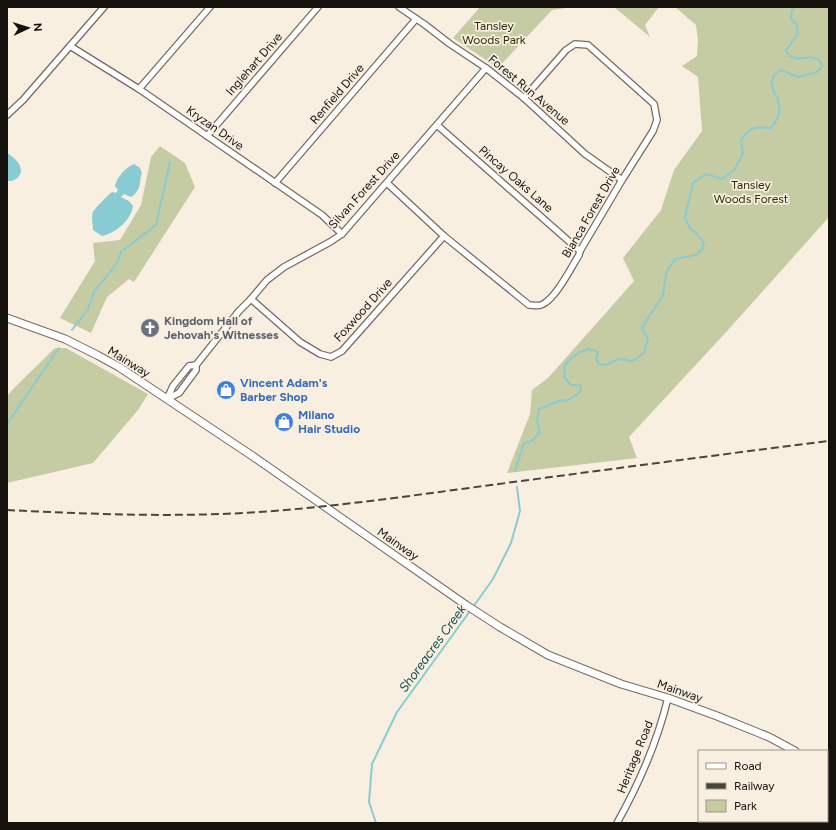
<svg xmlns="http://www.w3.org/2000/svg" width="836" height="830" font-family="Figtree,sans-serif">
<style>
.green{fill:#c5cba3}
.water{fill:#88cbd3}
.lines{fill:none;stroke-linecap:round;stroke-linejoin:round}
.stream{stroke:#88cbd3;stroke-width:2}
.minor-casing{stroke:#746c60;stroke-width:8}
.tertiary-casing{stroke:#746c60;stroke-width:9}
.minor{stroke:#fff;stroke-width:5.5}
.tertiary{stroke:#fff;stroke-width:7}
.rail{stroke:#49443e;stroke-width:2;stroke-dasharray:8 4;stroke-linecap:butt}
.labels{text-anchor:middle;stroke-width:3.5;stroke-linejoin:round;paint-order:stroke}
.park-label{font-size:12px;fill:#292c04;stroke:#f9efe1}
.street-label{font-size:12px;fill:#15110d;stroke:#f9efe1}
.worship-label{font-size:12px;font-weight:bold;fill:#5b616d;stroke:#f9efe1;text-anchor:start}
.shop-label{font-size:12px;font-weight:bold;fill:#366cbe;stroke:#f9efe1;text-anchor:start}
.water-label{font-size:13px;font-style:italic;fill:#104c52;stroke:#f9efe1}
</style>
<rect width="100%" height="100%" fill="#f9efe1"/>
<!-- green -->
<g class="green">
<path d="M 480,7 L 573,7 L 552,10 L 498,68 L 453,38 Z"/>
<path d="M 614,7 L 659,7 L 645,25 L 650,37 Z"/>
<path d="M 675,7 L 829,7 L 829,217 L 728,330 L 629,437 L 637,458 L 507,473 L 530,414 L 532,390 L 548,378 L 634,281 L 623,258 L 661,210 L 674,170 L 702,131 L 698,77 L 682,66 L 697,56 L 698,41 L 696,25 Z"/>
<path d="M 160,146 L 185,163 L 195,187 L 134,282 L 129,279 L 107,297 L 91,333 L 60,318 L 95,261 L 93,243 L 120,240 L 141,205 L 151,157 Z"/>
<path d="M 55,348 L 66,348 L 148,394 L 138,410 L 93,463 L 7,483 L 7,396 L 15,387 Z"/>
</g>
<!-- water -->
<g class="water">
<path d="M 7,153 C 11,156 16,159 19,164 C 25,174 16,182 7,181 Z"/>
<path d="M 134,164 L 140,168 L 142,173 C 140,177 141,179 140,183 C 139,189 136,194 131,197 L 124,194 L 121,197 L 129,201 L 133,206 C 131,221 115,233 102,236 L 93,230 C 93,224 91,217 93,212 C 96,207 107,196 112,192 L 116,193 L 118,190 L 115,186 C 117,177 125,168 134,164 Z"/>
</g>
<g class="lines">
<!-- stream -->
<g class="stream">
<path d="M 72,330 L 88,309 L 94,292 L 117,263 L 121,252 L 156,225 L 170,162"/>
<path d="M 7,424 L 59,348"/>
<path d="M 515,471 L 524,444 L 533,440 L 540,432 L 537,422 L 539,409 L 559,401 L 568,400 L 578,394 L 580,391 L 581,386 L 577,385 L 571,385 L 564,377 L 565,365 L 571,358 L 580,352 L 589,349 L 598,352 L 596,359 L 599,364 L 606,365 L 619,359 L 633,361 L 644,353 L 648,339 L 642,328 L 663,295 L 666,273 L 675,259 L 696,255 L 702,249 L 704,243 L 698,235 L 690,228 L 685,218 L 693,183 L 706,174 L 722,179 L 735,169 L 743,153 L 741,140 C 750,126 756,127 771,128 C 774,124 778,118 779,113 C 783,95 759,83 781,70 L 798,77 L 817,72 L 822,67 L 821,62 C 811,52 799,63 790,56 C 788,54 787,52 786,50 L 798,34 L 797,25 L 791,18 L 792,10 L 796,7"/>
<path d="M 473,607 L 493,579 L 511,543 L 520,511 L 517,487"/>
<path d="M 376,823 L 369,802 L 372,764 L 397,712 L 470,611"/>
</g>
<defs>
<g id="minor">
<path d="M 399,7 L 424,24 L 450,44 L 486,68 L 524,98 L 585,154 L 622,180"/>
<path d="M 70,46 L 139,89 L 322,215 L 342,234"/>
<path d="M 139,89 L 210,7"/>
<path d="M 7,115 L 23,100 L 104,7"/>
<path d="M 437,125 L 580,251"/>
<path d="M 207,136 L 318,7"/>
<path d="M 275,183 L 416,19"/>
<path d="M 387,183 L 444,236 L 529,305 C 532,305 538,306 541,305 C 555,300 571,268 579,255 L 580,251 L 622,180 L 653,131 L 657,120 L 654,104 L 588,45 L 575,44 L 566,50 L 524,98"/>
<path d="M 251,299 L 300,342 L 320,354 L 331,357 L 342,351 L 444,236"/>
<path d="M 167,399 L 179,393 L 196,370 L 196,365 L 239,311 L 251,299 L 267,280 L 284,267 L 330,242 L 342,234 L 486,68"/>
<path d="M 167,399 L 173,386 L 189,366 L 196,365"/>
<path d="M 617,823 C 640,782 657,743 668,698"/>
</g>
<g id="tertiary">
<path d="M 7,318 L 65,339 L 97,355 L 119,367 L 251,455 L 466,605 L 500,627 L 548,655 L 621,684 L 668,698 L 717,716 L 769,737 L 795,751"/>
<path d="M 827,771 L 829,773"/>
</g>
</defs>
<!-- minor casing -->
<use href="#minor" class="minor-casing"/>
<!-- tertiary casing -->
<use href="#tertiary" class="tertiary-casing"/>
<!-- minor -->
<use href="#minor" class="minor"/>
<!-- tertiary -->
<use href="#tertiary" class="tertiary"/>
<!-- rail -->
<path class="rail" d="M 7,510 C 86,514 165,517 244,513 C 327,508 409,496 491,485 C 604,470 716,455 829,441"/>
</g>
<!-- icons -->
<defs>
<symbol id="church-disc" viewBox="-11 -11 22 22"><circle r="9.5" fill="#6b7280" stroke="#f9efe1"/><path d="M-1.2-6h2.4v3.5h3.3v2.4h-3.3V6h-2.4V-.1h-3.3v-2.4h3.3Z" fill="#fff"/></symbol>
<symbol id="shop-disc" viewBox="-11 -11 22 22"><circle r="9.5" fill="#3f7fe0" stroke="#f9efe1"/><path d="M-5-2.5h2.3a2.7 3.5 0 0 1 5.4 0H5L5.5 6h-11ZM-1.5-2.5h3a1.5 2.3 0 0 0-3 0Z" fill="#fff"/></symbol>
</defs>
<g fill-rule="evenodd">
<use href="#church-disc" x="139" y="317" width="22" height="22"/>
<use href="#shop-disc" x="215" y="379" width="22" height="22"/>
<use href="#shop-disc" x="273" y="411" width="22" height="22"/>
</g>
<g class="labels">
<!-- park labels -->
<g class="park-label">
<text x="494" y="30">Tansley<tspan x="494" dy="14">Woods Park</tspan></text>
<text x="751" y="189">Tansley<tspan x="751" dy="14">Woods Forest</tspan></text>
</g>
<!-- street labels -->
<g class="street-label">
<text transform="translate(254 64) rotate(-49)" y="4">Inglehart Drive</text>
<text transform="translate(529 90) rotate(40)" y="4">Forest Run Avenue</text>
<text transform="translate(337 94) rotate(-49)" y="4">Renfield Drive</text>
<text transform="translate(215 128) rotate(35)" y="4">Kryzan Drive</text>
<text transform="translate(516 179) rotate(41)" y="4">Pincay Oaks Lane</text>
<text transform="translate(364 190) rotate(-48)" y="4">Silvan Forest Drive</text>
<text transform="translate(591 212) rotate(-60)" y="4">Bianca Forest Drive</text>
<text transform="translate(363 310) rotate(-48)" y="4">Foxwood Drive</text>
<text transform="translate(129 362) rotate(32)" y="4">Mainway</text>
<text transform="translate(398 544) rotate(35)" y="4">Mainway</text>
<text transform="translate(680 691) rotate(19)" y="4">Mainway</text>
<text transform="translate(635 757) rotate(-68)" y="4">Heritage Road</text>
</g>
<!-- worship labels -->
<g class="worship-label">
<text x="164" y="325">Kingdom Hall of<tspan x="164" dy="14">Jehovah's Witnesses</tspan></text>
</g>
<!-- shop labels -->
<g class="shop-label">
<text x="240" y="387">Vincent Adam's<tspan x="240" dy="14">Barber Shop</tspan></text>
<text x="298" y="419">Milano<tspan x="298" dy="14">Hair Studio</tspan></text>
</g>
<!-- water labels -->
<g class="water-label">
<text transform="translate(432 648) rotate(-54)" y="5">Shoreacres Creek</text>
</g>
</g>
<!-- border -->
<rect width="836" height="830" fill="none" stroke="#15110d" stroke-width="16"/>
<!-- legend -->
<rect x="698" y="750" width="130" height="72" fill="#f9efe1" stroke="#9e968c"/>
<rect x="706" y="763" width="20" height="6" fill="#ffffff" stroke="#9e968c"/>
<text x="734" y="770" font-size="12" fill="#15110d">Road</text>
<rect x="706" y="783" width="20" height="6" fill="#49443e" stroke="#9e968c"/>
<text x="734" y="790" font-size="12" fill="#15110d">Railway</text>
<rect x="706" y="800" width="20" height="12" fill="#c5cba3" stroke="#9e968c"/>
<text x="734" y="810" font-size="12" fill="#15110d">Park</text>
<!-- north arrow -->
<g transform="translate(28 28) rotate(86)" stroke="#f9efe1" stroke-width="3" paint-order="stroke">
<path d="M0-3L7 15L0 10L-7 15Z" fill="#15110d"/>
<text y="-6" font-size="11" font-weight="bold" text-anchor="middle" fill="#15110d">N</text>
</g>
</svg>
